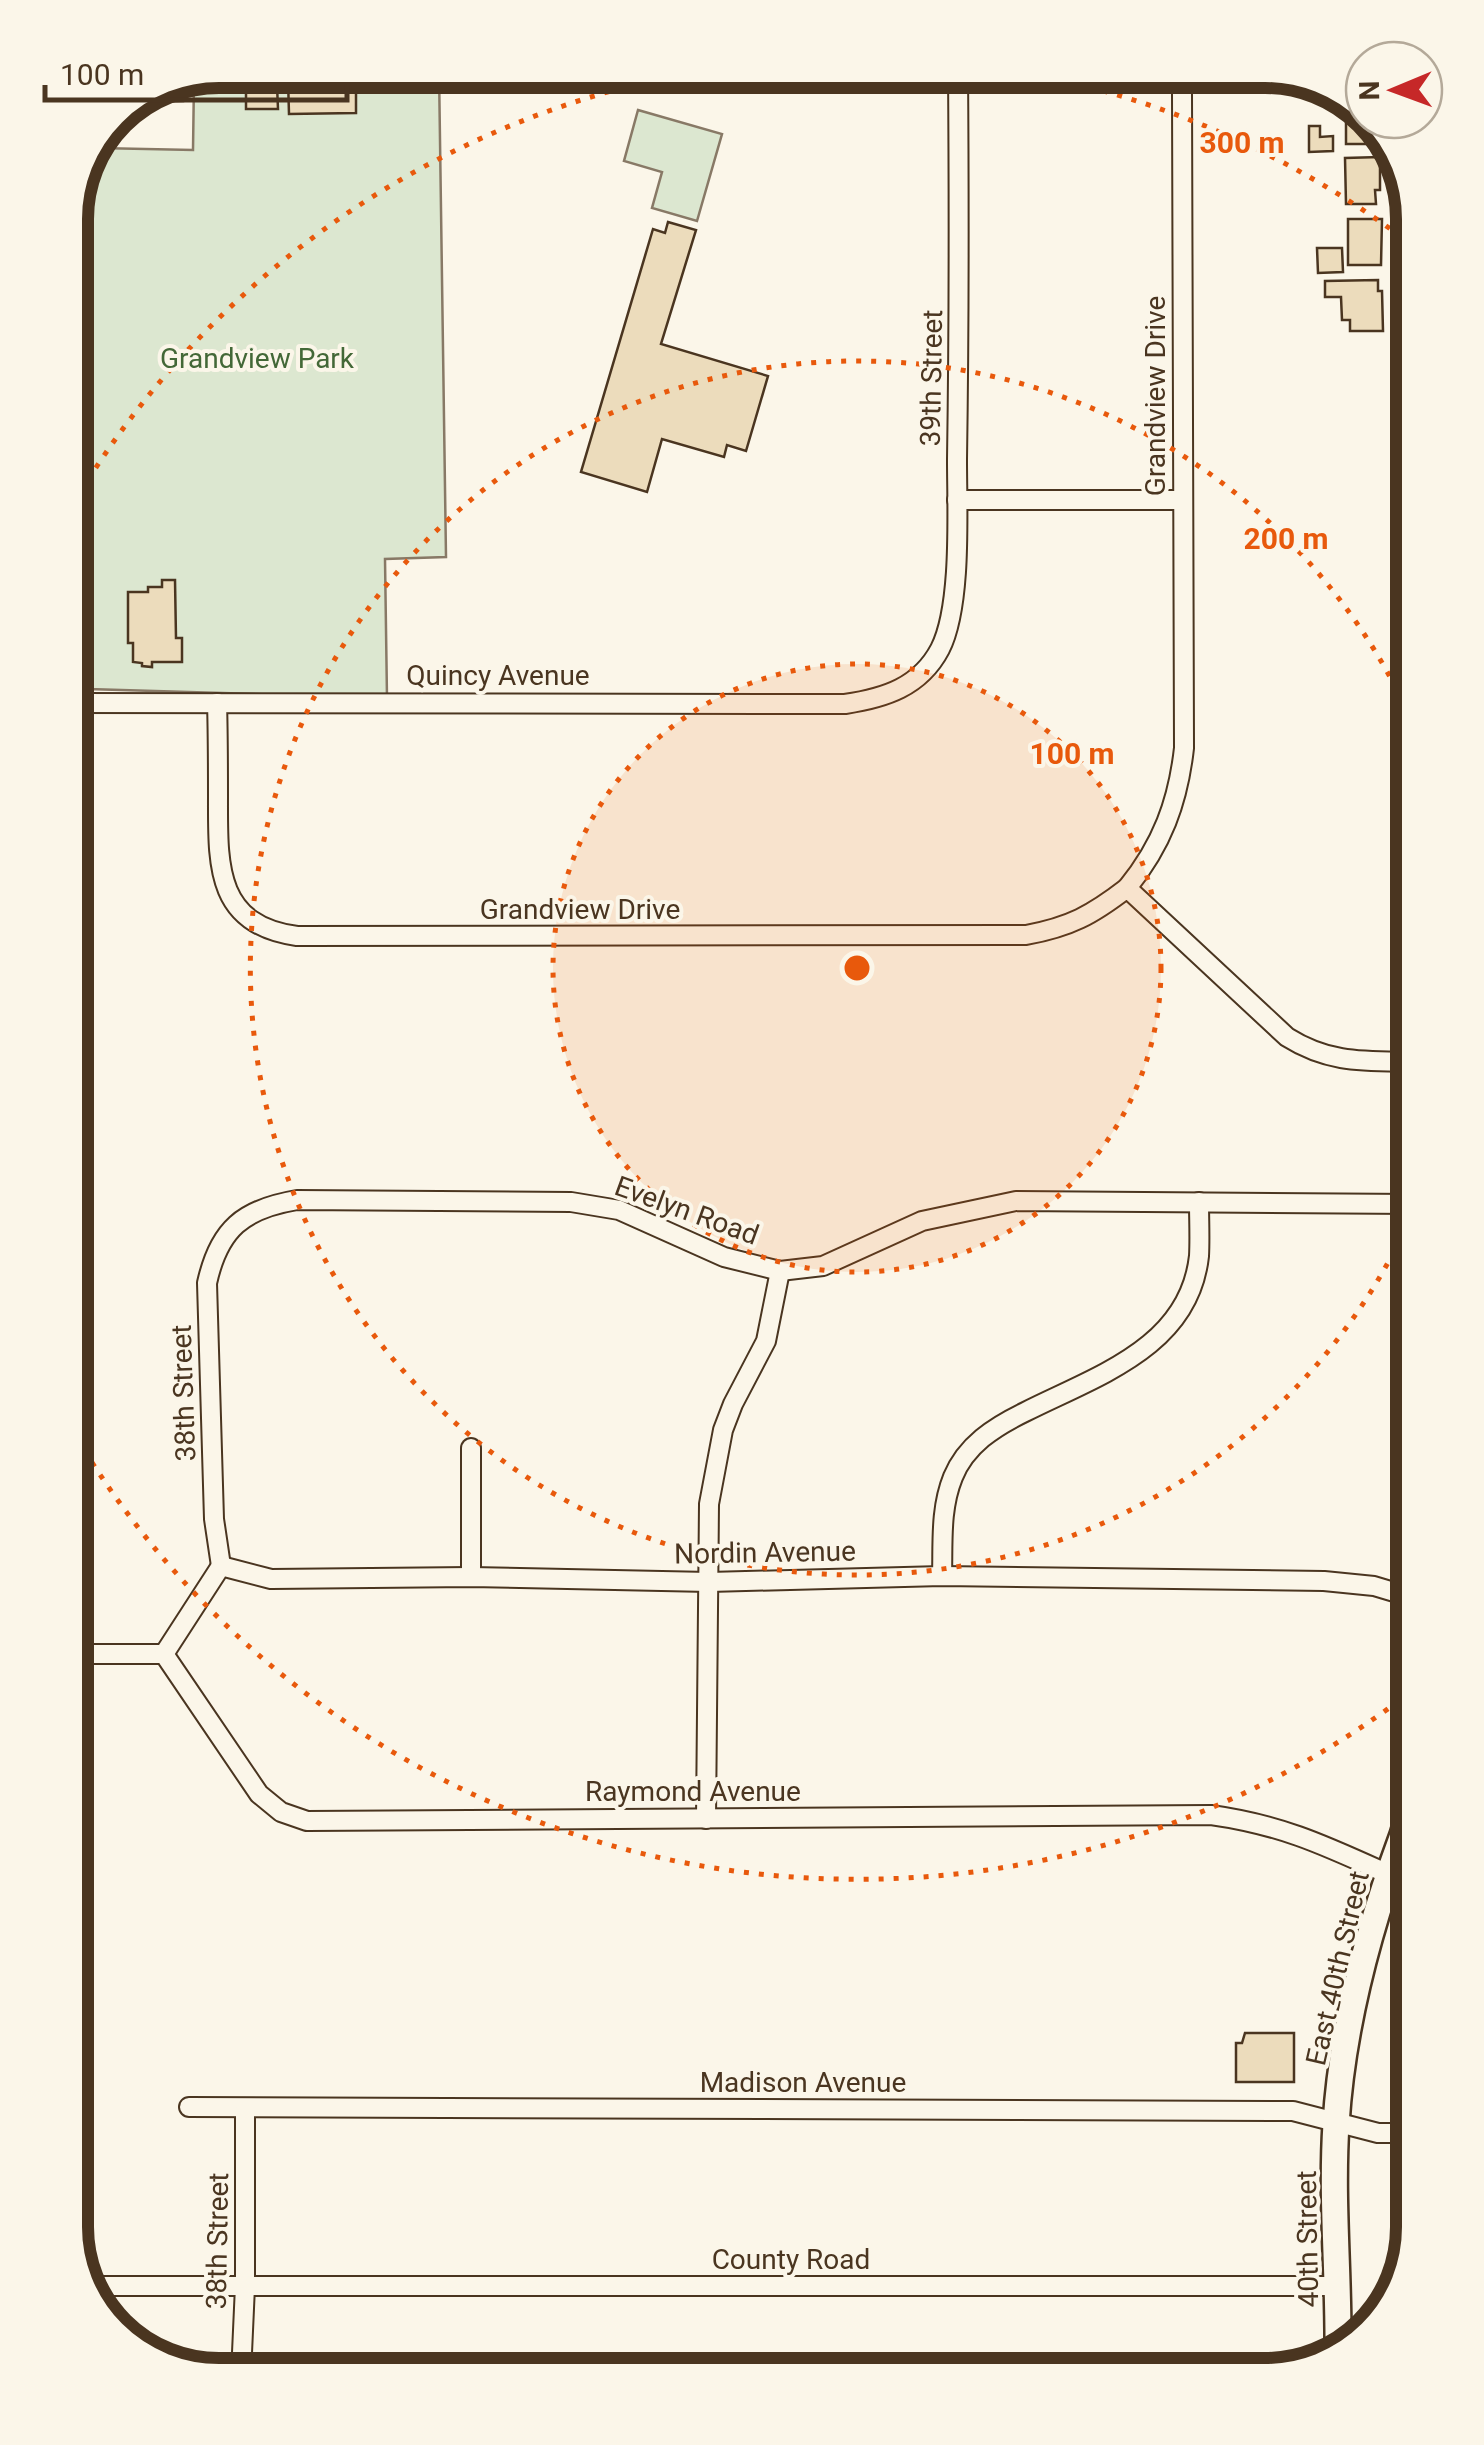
<svg xmlns="http://www.w3.org/2000/svg" width="1484" height="2445" font-family="Roboto,sans-serif">
<style>
.green{fill:#dce7d0;stroke:#887966;stroke-width:2.5}
.building{fill:#ecdcbc;stroke:#4a3520;stroke-width:2.5}
.lines{fill:none;stroke-linecap:round;stroke-linejoin:round}
.minor-casing{stroke:#4a3520;stroke-width:22}
.secondary-casing{stroke:#4a3520;stroke-width:30}
.minor{stroke:#fbf6e9;stroke-width:18}
.secondary{stroke:#fbf6e9;stroke-width:25}
.ring{fill:none;stroke:#e8590c;stroke-width:5;stroke-dasharray:5 10}
.labels{text-anchor:middle;stroke-width:8;stroke-linejoin:round;paint-order:stroke}
.park-label{font-size:28px;fill:#436837;stroke:#fbf6e9}
.street-label{font-size:28px;fill:#4a3520;stroke:#fbf6e9}
.rim{fill:none;stroke:#4a3520;stroke-width:12}
.centre{fill:#e8590c;stroke:#fbf6e9;stroke-width:5}
.ring-label{font-size:30px;text-anchor:middle;font-weight:bold;fill:#e8590c;stroke:#fbf6e9;stroke-width:8;stroke-linejoin:round;paint-order:stroke}
</style>
<rect width="100%" height="100%" fill="#fbf6e9"/>
<!-- green -->
<g class="green">
<path d="M 218,70 L 439,70 L 446,557 L 385,559 L 387,698 L 88,689 L 83,508 L 70,507 L 70,209 L 98,148 L 193,150 L 194,80 Z"/>
<path d="M 638,110 L 722,134 L 697,221 L 652,208 L 662,172 L 624,161 Z"/>
</g>
<!-- building -->
<g class="building">
<path d="M 288,79 L 356,79 L 356,113 L 289,114 Z"/>
<path d="M 182,85 L 183,101 L 146,102 L 146,100 Z"/>
<path d="M 246,85 L 277,85 L 278,109 L 246,109 Z"/>
<path d="M 1346,96 L 1364,113 L 1364,120 L 1370,120 L 1376,126 L 1376,144 L 1346,144 Z"/>
<path d="M 1309,126 L 1320,126 L 1320,137 L 1333,136 L 1333,151 L 1309,152 Z"/>
<path d="M 1380,157 L 1380,190 L 1375,190 L 1376,204 L 1346,204 L 1345,158 Z"/>
<path d="M 1348,219 L 1382,219 L 1381,265 L 1348,265 Z"/>
<path d="M 668,222 L 696,230 L 661,344 L 768,376 L 746,451 L 727,445 L 724,457 L 662,439 L 647,492 L 581,472 L 653,229 L 665,233 Z"/>
<path d="M 1317,248 L 1342,248 L 1343,272 L 1318,273 Z"/>
<path d="M 1378,280 L 1378,291 L 1382,291 L 1383,331 L 1350,331 L 1350,320 L 1342,320 L 1341,297 L 1325,297 L 1325,281 Z"/>
<path d="M 162,580 L 175,580 L 176,638 L 182,638 L 182,662 L 152,662 L 152,667 L 142,666 L 142,663 L 133,662 L 133,643 L 128,643 L 128,592 L 148,592 L 148,587 L 162,587 Z"/>
<path d="M 1245,2033 L 1294,2033 L 1294,2082 L 1236,2082 L 1236,2043 L 1242,2043 Z"/>
</g>
<g class="lines">
<defs>
<g id="minor">
<path d="M 957,500 L 1182,500"/>
<path d="M 70,703 L 845,704 C 885,698 920,687 940,649 C 962,606 957,511 957,460 C 959,330 959,200 958,70"/>
<path d="M 217,703 C 218,734 218,766 218,798 C 218,864 215,925 297,936 L 1026,935 C 1070,927 1092,915 1127,888 L 1287,1037 C 1330,1064 1365,1061 1414,1062"/>
<path d="M 1127,888 C 1162,845 1178,802 1184,748 L 1182,93 L 1178,70"/>
<path d="M 471,1448 L 471,1577"/>
<path d="M 221,1566 L 214,1519 L 207,1283 C 219,1229 243,1209 297,1200 L 571,1202 L 619,1210 L 724,1257 L 780,1271 L 823,1266 L 922,1221 L 1016,1201 L 1414,1204"/>
<path d="M 942,1576 C 943,1543 940,1509 953,1477 C 966,1445 994,1427 1025,1412 C 1096,1376 1189,1348 1199,1256 C 1200,1238 1199,1220 1199,1202"/>
<path d="M 70,1654 L 164,1654"/>
<path d="M 164,1654 L 259,1794 L 281,1812 L 307,1821 L 1211,1815 C 1282,1825 1324,1845 1388,1874"/>
<path d="M 164,1654 L 221,1566 L 271,1579 L 471,1577 L 709,1582 L 942,1576 L 1324,1581 L 1374,1586 L 1414,1598"/>
<path d="M 706,1819 L 709,1504 L 723,1430 L 733,1404 L 766,1341 L 780,1271"/>
<path d="M 189,2107 L 1293,2111 L 1378,2133 L 1414,2133"/>
<path d="M 84,2286 L 1338,2286"/>
<path d="M 241,2375 L 245,2286 L 245,2109"/>
</g>
<path id="secondary" d="M 1338,2353 C 1339,2277 1331,2200 1336,2124 C 1342,2025 1369,1927 1403,1835 C 1410,1815 1405,1794 1414,1775"/>
</defs>
<!-- minor casing -->
<use href="#minor" class="minor-casing"/>
<!-- secondary casing -->
<use href="#secondary" class="secondary-casing"/>
<!-- minor -->
<use href="#minor" class="minor"/>
<!-- secondary -->
<use href="#secondary" class="secondary"/>
</g>
<!-- distance rings -->
<circle cx="857" cy="968" r="304" fill="#e8590c" fill-opacity=".12"/>
<g class="ring">
<circle cx="857" cy="968" r="304"/>
<path d="M1414 1210A607 607 0 1 1 1414 726"/>
<path d="M1412 1691A911 911 0 0 1 72 1430M72 506A911 911 0 0 1 699 71M1015 71A911 911 0 0 1 1412 245"/>
</g>
<g class="labels">
<!-- park labels -->
<g class="park-label">
<text x="257" y="368">Grandview Park</text>
</g>
<!-- street labels -->
<g class="street-label">
<text transform="translate(931 378) rotate(-89)" y="10">39th Street</text>
<text transform="translate(1155 396) rotate(-90)" y="10">Grandview Drive</text>
<text x="498" y="685">Quincy Avenue</text>
<text x="580" y="919">Grandview Drive</text>
<text transform="translate(687 1210) rotate(20)" y="10">Evelyn Road</text>
<text transform="translate(183 1393) rotate(-92)" y="10">38th Street</text>
<text transform="translate(765 1552) rotate(-1)" y="10">Nordin Avenue</text>
<text x="693" y="1801">Raymond Avenue</text>
<text transform="translate(1337 1968) rotate(-77)" y="10">East 40th Street</text>
<text x="803" y="2092">Madison Avenue</text>
<text transform="translate(1307 2239) rotate(-91)" y="10">40th Street</text>
<text transform="translate(217 2241) rotate(-89)" y="10">38th Street</text>
<text x="791" y="2269">County Road</text>
</g>
</g>
<!-- crop -->
<path d="M0 0H1484V2445H0ZM219 88H1265A131 131 0 0 1 1396 219V2227A131 131 0 0 1 1265 2358H219A131 131 0 0 1 88 2227V219A131 131 0 0 1 219 88Z" fill="#fbf6e9" fill-rule="evenodd"/>
<path class="rim" d="M219 88H1265A131 131 0 0 1 1396 219V2227A131 131 0 0 1 1265 2358H219A131 131 0 0 1 88 2227V219A131 131 0 0 1 219 88Z"/>
<circle cx="857" cy="968" r="15" class="centre"/>
<g class="ring-label">
<text x="1242" y="153">300 m</text>
<text x="1286" y="549">200 m</text>
<text x="1072" y="764">100 m</text>
</g>
<!-- north arrow -->
<g transform="translate(1394 90) rotate(269)"><circle r="48" fill="#fbf6e9" stroke="#b4a999" stroke-width="2.5"/>
<path d="M0-8L18 38L0 25L-18 38Z" fill="#c62828"/>
<text y="-15" font-size="28" font-weight="bold" text-anchor="middle" fill="#4a3520">N</text>
</g>
<!-- scale -->
<path d="M45 85v15h302v-15" fill="none" stroke="#4a3520" stroke-width="5"/>
<text x="60" y="85" font-size="30" fill="#4a3520" stroke="#fbf6e9" stroke-width="8" paint-order="stroke">100 m</text>
</svg>
